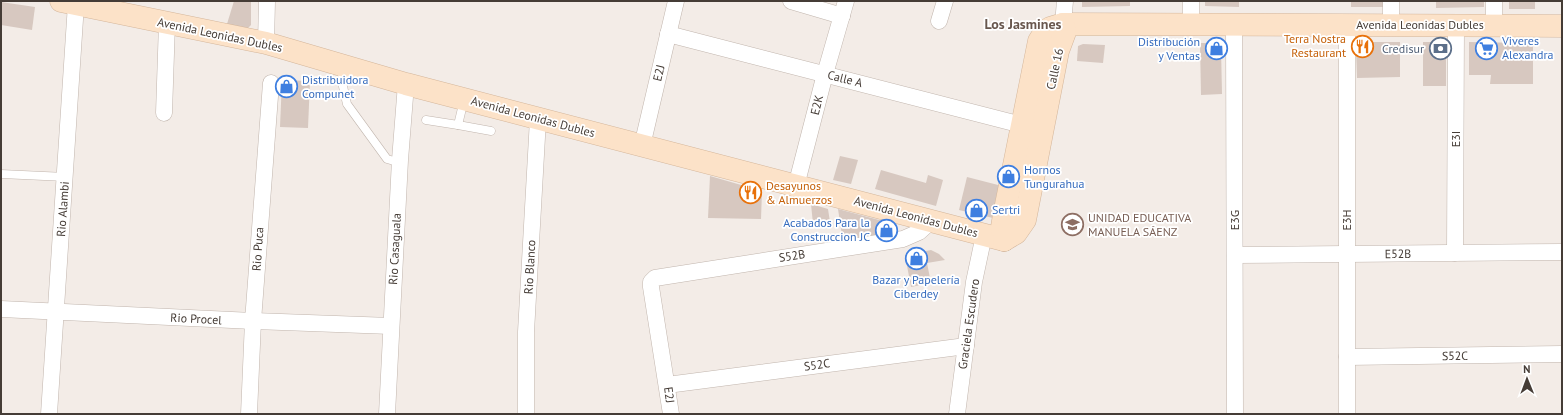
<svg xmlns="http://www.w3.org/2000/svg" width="1563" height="415" font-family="'PT Sans',sans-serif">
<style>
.building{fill:#d7c8c0}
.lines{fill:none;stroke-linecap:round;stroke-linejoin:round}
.lane-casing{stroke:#c1b5ad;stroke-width:9}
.street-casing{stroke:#c1b5ad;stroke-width:17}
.secondary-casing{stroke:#d4b69b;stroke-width:23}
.lane{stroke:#fff;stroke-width:8}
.street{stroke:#fff;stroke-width:16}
.secondary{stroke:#fce2c8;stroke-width:22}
.labels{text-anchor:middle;stroke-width:3.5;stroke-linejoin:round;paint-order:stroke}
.street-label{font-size:12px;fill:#453c36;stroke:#fff}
.food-label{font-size:12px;fill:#c56008;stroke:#fff;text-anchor:end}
.shop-label{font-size:12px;fill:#366cbe;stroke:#fff;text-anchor:start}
.service-label{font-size:12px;fill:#4e5e75;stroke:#fff;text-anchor:end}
.education-label{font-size:12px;fill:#785e54;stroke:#fff;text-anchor:start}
.quarter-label{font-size:14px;font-weight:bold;fill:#68574e;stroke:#fff}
</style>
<rect width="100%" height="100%" fill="#f3ece7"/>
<!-- building -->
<g class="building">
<path d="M 234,1 L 251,1 L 251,25 L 246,30 L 227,24 Z"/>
<path d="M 1082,1 L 1130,1 L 1130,6 L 1082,7 Z"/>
<path d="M 1205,1 L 1239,1 L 1239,7 L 1205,6 Z"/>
<rect x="1351" y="1" width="34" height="6"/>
<path d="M 1436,1 L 1484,1 L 1484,7 L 1436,8 Z"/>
<rect x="1509" y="1" width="26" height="8"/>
<path d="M 1,2 L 35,7 L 32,30 L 1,25 Z"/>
<path d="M 1358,42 L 1400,42 L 1400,77 L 1357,78 L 1356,48 Z"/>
<path d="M 1423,42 L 1441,42 L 1446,47 L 1446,86 L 1423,86 Z"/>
<path d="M 1469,42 L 1533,43 L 1533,84 L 1490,84 L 1491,75 L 1469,75 Z"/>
<path d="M 1200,43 L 1214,43 L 1221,48 L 1222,94 L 1201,95 Z"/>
<path d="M 1083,44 L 1105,45 L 1103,63 L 1077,61 L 1078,46 Z"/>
<path d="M 282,80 L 310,81 L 308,128 L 280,127 Z"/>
<path d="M 840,156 L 858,160 L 851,184 L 833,180 Z"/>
<path d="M 881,170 L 926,183 L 928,175 L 943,180 L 936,206 L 875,189 Z"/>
<path d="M 710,176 L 762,191 L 761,219 L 708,218 Z"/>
<path d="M 967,177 L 1002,186 L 993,218 L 959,210 Z"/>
<path d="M 811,204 L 828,209 L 830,222 L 813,224 Z"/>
<path d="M 838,209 L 894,224 L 896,230 L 893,235 L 843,242 Z"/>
<path d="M 931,250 L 939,254 L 945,260 L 927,263 L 931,283 L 911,287 L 905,255 Z"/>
</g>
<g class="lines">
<defs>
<g id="lane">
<path d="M 343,66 L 342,82 L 347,104 L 387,159 L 394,161 L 400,160"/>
<path d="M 426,120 L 458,125 L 464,100"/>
<path d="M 458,125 L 491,131"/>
<path d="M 1,174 L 66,177"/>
</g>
<g id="street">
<path d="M 791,1 L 842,16"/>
<path d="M 1191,1 L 1191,26"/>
<path d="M 1391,1 L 1391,25"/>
<path d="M 1494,1 L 1494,25"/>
<path d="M 939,21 L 945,1"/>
<path d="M 1063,24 L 1065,1"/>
<path d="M 1347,25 L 1347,414"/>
<path d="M 1234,26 L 1235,414"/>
<path d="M 668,34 L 1022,125"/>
<path d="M 266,43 L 267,1"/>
<path d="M 164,113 L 167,23"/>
<path d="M 642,146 L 676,1"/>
<path d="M 796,186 L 825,74 L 846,1"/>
<path d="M 1455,253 L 1456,25"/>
<path d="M 1235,255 L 1562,252"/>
<path d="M 1,309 L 253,321 L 391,326"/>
<path d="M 1347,357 L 1562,354"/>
<path d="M 667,385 L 966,346"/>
<path d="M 49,414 L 76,4"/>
<path d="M 249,414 L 253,321 L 271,83"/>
<path d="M 387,414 L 400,160 L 406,84"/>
<path d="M 526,414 L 526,332 L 538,119"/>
<path d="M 671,414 L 651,287 L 651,282 L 655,278 L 903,239 L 919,232 L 930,222"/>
<path d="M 957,414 L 974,282 L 984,235"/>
</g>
<g id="secondary">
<path d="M 61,1 L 266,43 L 406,84 L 1004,240"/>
<path d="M 1004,240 L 1002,227 L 1004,215 L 1039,41 L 1044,33 L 1050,28 L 1063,24 L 1562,26"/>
<path d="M 1004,240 L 1016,233 L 1025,220 L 1058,51 L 1065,32 L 1063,24"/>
</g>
</defs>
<!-- lane casing -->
<use href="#lane" class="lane-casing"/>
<!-- street casing -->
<use href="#street" class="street-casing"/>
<!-- secondary casing -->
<use href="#secondary" class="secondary-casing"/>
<!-- lane -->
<use href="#lane" class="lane"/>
<!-- street -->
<use href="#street" class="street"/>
<!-- secondary -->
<use href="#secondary" class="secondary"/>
</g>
<!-- icons -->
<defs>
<symbol id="restaurant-ring" viewBox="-11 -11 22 22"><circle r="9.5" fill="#fff" stroke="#e8710a" stroke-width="1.5"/><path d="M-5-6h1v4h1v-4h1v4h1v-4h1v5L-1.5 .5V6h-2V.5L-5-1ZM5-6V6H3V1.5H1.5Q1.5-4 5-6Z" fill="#e8710a"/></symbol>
<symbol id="supermarket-ring" viewBox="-11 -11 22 22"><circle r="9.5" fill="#fff" stroke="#3f7fe0" stroke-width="1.5"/><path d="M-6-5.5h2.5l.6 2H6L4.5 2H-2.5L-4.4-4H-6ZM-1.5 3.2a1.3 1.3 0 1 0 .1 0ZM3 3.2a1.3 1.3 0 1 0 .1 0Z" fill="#3f7fe0"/></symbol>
<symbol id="shop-ring" viewBox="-11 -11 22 22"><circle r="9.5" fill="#fff" stroke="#3f7fe0" stroke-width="1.5"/><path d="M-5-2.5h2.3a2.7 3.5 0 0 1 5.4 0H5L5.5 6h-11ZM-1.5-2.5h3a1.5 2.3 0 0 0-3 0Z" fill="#3f7fe0"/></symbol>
<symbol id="bank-ring" viewBox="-11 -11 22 22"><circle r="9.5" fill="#fff" stroke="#5c6f8a" stroke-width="1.5"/><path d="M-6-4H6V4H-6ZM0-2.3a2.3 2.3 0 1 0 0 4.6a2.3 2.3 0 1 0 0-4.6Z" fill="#5c6f8a"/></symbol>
<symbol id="school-ring" viewBox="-11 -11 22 22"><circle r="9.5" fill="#fff" stroke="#8d6e63" stroke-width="1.5"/><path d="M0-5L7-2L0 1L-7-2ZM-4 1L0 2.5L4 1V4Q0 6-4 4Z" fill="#8d6e63"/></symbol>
</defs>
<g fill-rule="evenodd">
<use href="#restaurant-ring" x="1350" y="34" width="25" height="25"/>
<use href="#supermarket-ring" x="1474" y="36" width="25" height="25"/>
<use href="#shop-ring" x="1204" y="36" width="25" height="25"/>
<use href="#bank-ring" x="1428" y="36" width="25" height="25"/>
<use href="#shop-ring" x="274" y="74" width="25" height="25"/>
<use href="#shop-ring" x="996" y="164" width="25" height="25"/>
<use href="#restaurant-ring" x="738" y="180" width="25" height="25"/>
<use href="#shop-ring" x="964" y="198" width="25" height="25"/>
<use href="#school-ring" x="1060" y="212" width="25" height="25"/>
<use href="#shop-ring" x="874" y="218" width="25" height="25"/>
<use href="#shop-ring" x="904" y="246" width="25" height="25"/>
</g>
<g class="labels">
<!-- street labels -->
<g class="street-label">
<text x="1420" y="29">Avenida Leonidas Dubles</text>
<text transform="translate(220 35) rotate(12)" y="4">Avenida Leonidas Dubles</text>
<text transform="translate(1055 69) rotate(-78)" y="4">Calle 16</text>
<text transform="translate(659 73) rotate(-77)" y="4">E2J</text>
<text transform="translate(845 79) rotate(14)" y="4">Calle A</text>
<text transform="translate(817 105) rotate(-76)" y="4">E2K</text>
<text transform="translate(533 117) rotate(15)" y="4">Avenida Leonidas Dubles</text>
<text transform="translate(1456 139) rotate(-90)" y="4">E3I</text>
<text transform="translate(63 209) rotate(-86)" y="4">Rio Alambi</text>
<text transform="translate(916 217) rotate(15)" y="4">Avenida Leonidas Dubles</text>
<text transform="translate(1235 220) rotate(-90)" y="4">E3G</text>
<text transform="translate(1347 220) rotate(-90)" y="4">E3H</text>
<text transform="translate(258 249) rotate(-86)" y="4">Rio Puca</text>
<text transform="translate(395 249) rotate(-87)" y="4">Rio Casaguala</text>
<text transform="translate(1398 254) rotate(-1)" y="4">E52B</text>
<text transform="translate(792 256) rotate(-9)" y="4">S52B</text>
<text transform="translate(530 267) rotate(-87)" y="4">Rio Blanco</text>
<text transform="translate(196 319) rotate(3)" y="4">Rio Procel</text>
<text transform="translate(969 324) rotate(-82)" y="4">Graciela Escudero</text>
<text transform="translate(1455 356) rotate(-1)" y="4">S52C</text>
<text transform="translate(817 365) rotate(-8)" y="4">S52C</text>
<text transform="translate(669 395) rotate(82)" y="4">E2J</text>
</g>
<!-- food labels -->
<g class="food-label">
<text x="1346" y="43">Terra Nostra<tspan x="1346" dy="14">Restaurant</tspan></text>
<text x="766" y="190" text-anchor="start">Desayunos<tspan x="766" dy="14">&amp; Almuerzos</tspan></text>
</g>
<!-- shop labels -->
<g class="shop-label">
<text x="1502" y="45">Viveres<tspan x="1502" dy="14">Alexandra</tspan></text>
<text x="1200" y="46" text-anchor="end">Distribución<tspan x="1200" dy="14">y Ventas</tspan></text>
<text x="302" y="84">Distribuidora<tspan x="302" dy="14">Compunet</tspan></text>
<text x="1024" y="174">Hornos<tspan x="1024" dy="14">Tungurahua</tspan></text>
<text x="992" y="214">Sertri</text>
<text x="870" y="227" text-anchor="end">Acabados Para la<tspan x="870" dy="14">Construccion JC</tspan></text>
<text x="916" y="284" text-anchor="middle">Bazar y Papelería<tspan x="916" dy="14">Ciberdey</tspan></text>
</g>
<!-- service labels -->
<g class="service-label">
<text x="1424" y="53">Credisur</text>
</g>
<!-- education labels -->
<g class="education-label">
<text x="1088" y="222">UNIDAD EDUCATIVA<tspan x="1088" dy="14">MANUELA SÁENZ</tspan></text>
</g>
<!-- quarter labels -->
<g class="quarter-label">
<text x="1023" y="29">Los Jasmines</text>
</g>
</g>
<!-- border -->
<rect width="1563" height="415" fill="none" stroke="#453c36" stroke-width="4"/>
<!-- north arrow -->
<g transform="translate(1527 379) rotate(359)" stroke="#ffffff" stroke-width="3" paint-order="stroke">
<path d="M0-3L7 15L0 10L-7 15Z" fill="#453c36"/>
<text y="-6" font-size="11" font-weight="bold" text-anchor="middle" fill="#453c36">N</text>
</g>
</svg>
